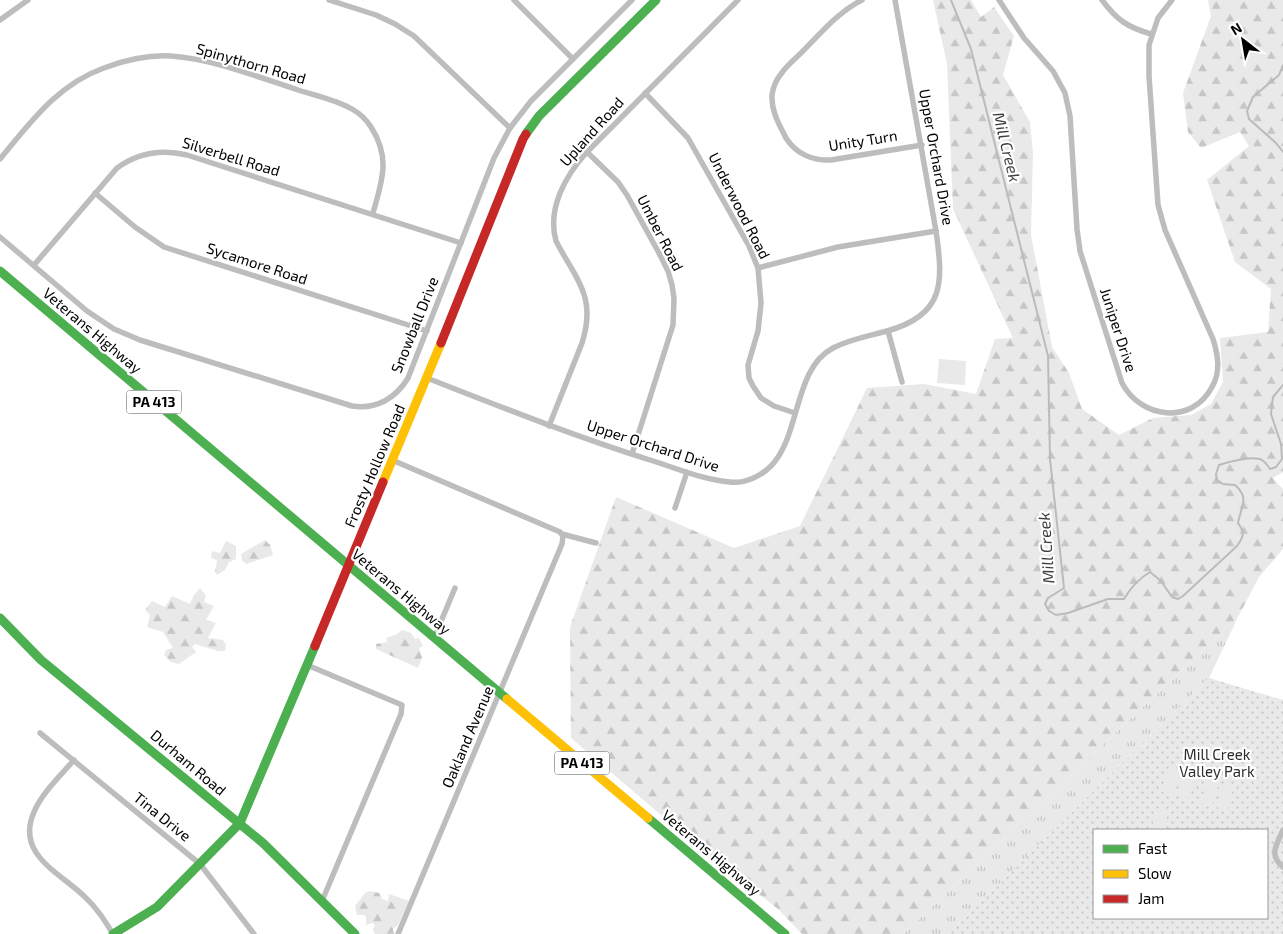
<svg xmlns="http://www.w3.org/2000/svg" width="1283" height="934" font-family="'Exo 2',sans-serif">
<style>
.grass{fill:url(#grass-tufts)}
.forest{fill:url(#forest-firs)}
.park{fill:url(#park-dots);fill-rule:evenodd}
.pitch{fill:#e9e9e9}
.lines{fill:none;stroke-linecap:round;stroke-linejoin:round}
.stream{stroke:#bbb;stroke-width:2}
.street{stroke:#bdbdbd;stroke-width:5.5}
.fast{stroke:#4caf50;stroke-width:9}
.slow{stroke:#ffc107;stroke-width:9}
.jam{stroke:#c62828;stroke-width:9}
.labels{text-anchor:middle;stroke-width:4.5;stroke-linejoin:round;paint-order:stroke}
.shield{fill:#fff;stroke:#4c4c4c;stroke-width:1}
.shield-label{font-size:14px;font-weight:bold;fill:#000}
.street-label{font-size:15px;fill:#000;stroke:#fff}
.park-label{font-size:15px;fill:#2e2e2e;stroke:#fff}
.water-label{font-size:16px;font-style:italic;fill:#3f3f3f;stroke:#fff}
</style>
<defs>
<pattern id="grass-tufts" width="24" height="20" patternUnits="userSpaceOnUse" patternTransform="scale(1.25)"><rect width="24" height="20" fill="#e9e9e9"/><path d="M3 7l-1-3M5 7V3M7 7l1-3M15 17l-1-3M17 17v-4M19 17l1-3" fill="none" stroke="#c6c6c6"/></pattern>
<pattern id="forest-firs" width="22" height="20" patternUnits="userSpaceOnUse" patternTransform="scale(1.25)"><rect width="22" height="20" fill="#e9e9e9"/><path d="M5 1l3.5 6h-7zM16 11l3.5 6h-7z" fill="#c6c6c6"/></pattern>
<pattern id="park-dots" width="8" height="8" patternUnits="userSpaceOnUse" patternTransform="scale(1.25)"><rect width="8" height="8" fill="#e9e9e9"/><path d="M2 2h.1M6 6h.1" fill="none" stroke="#c6c6c6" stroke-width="1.8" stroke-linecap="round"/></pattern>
</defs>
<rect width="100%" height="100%" fill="#fff"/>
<!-- grass -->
<path class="grass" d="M 1238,617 L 1209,678 L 948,934 L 903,934 Z"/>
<!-- forest -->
<g class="forest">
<path d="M 933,0 L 971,0 L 981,17 L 994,7 L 1014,36 L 1003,75 L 1030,122 L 1033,153 L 1031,235 L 1052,347 L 1069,373 L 1082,409 L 1119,435 L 1153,418 L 1191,415 L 1211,404 L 1223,382 L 1220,338 L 1268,332 L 1271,289 L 1235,262 L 1207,180 L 1249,146 L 1240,132 L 1201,148 L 1188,132 L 1183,93 L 1211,16 L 1208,0 L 1283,0 L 1283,472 L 1273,478 L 1283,489 L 1283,549 L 1259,577 L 1238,617 L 903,934 L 802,934 L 778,909 L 690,840 L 571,738 L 570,627 L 616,497 L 734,548 L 800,526 L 867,388 L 924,384 L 976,394 L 995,339 L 1013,338 L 953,209 L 947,64 Z"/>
<path d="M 265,540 L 270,545 L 273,555 L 246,564 L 242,560 L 241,554 Z"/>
<path d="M 226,541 L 236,546 L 236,559 L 229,562 L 225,570 L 217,575 L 215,572 L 217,560 L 211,558 L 212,551 L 220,553 Z"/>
<path d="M 200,588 L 206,596 L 204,602 L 214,606 L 206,620 L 216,623 L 208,638 L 223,640 L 226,645 L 225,651 L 218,651 L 195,644 L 192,647 L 196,652 L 179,664 L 171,662 L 164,655 L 166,650 L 173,648 L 163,632 L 147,627 L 150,615 L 145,610 L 152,601 L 165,607 L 172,596 L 190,604 L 194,595 Z"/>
<path d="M 402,630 L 411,633 L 415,639 L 419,638 L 423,646 L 419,648 L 422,657 L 418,668 L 376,649 L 376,644 L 387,642 L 386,638 L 397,634 Z"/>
<path d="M 370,891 L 379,893 L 382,899 L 388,901 L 389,894 L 409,901 L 398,925 L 393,929 L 394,934 L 375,934 L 373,930 L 375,925 L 372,923 L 366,925 L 366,917 L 364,915 L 357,915 L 355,906 L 365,893 Z"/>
</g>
<!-- park -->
<path class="park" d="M 1209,678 L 1283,700 L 1283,934 L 948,934 ZM 1094,830 L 1267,830 L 1267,918 L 1094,918 Z"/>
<!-- pitch -->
<g class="pitch">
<path d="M 939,359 L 966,361 L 965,385 L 937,383 Z"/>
<path d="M 1169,767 L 1181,770 L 1173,795 L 1162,792 Z"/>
<path d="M 1184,771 L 1196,775 L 1188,799 L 1177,796 Z"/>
<path d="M 1208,778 L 1219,782 L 1212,806 L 1201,803 Z"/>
<path d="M 1223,783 L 1234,786 L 1227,811 L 1216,807 Z"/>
<path d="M 1157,808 L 1169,811 L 1163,830 L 1151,830 Z"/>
</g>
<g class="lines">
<!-- stream -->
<g class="stream">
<path d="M 951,0 L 971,49 L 1048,356 L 1050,459 L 1064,588 L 1048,598 L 1045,604 L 1049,611 L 1056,615 L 1068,613 L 1108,599 L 1124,599 C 1131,587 1138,579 1150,572 L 1161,581 L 1172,597 L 1178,599 L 1183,596 L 1237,546 C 1244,536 1245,533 1238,523 C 1241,506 1250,498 1235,485 L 1223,484 L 1217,480 L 1216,474 L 1219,465 C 1228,462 1254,455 1262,460 C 1265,462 1268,466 1270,469 L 1276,467 L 1282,459 L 1281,444 L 1271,414 L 1273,397 L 1283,385"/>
<path d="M 1283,65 L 1279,75 L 1253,97 L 1247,111 L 1249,119 L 1276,143 L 1283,152"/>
</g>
<!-- street -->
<g class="street">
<path d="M 329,0 L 376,15 L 395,24 L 414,36 L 510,128"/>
<path d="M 514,0 L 573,59"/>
<path d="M 862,0 C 838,12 821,33 802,52 C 795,59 786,66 781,74 C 776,80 773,88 772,95 C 771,111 779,124 786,138 C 796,154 813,161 831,160 L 922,145"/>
<path d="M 999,0 L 1024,38 L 1053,71 L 1065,93 L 1070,116 L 1077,229 L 1080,251 L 1122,383 C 1141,419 1192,425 1212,387 C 1221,372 1218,355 1213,339 L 1165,230 L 1158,205 L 1149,76 L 1149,45 L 1158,18 L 1172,0"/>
<path d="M 1102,0 C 1117,20 1127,27 1151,34"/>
<path d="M 0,20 L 28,0"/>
<path d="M 645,93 L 688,138 L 749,246 L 758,268 L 761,303 L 758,331 L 748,365 L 749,378 L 753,386 L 761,398 L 774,406 L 795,413"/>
<path d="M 587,152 L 618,182 L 627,195 L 659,253 L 668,271 L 672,285 L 674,298 L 673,325 L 632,454"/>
<path d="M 0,159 C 30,123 58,84 104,68 C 125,60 148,55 171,56 C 213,59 255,76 295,89 C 313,95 335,99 352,109 C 359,113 366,119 371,127 C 391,158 382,181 373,213"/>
<path d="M 95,193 L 135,227 L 164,247 L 427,331"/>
<path d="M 0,237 L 87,311 L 114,329 L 140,340 L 352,406 C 376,410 396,398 408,378 L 494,158 L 510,128 L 531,101 L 632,0"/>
<path d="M 34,265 L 117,168 C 139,152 162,149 187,155 L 461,243"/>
<path d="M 758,268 L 838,247 L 936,231"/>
<path d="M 888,331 L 902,382"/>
<path d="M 427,378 C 501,407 574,436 650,460 C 676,468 703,480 730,482 C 745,484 761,476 771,466 C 801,435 793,369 833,348 C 850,339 869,336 887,331 C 946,315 943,281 936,231 L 895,0"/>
<path d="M 549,426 L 582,343 C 597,296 576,280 556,241 C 547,209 565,176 587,152 L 738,0"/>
<path d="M 392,460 L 560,532 L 563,536 L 562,544 L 398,934"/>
<path d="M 675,508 L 687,472"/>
<path d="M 562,534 L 596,543"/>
<path d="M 434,638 L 455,588"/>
<path d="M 307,665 L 402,705 L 401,714 L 322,901"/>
<path d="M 40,733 L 200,864 L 254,934"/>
<path d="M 74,760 C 60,776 42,793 34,812 C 15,855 61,873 85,897 C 97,908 105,921 113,934"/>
<path d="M 1283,830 C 1277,844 1268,855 1283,867"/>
</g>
<!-- fast -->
<g class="fast">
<path d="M 526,134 L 539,116 L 656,0"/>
<path d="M 0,271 L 507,699"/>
<path d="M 0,618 L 41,660 L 263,843 L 355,934"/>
<path d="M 648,818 L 785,934"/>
<path d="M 113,934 L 157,907 L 240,823 L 315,646"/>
</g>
<!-- slow -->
<g class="slow">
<path d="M 383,482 L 441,343"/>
<path d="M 507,699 L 648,818"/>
</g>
<!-- jam -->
<g class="jam">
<path d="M 441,343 L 523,139 L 526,134"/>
<path d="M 315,646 L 383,482"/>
</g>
</g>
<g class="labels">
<!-- shield labels -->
<g class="shield">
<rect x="126.5" y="390.5" width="55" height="23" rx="4"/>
<rect x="554.5" y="751.5" width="55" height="23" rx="4"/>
</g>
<g class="shield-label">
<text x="154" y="407">PA 413</text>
<text x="582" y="768">PA 413</text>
</g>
<!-- street labels -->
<g class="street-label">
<text transform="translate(251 64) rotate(16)" y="5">Spinythorn Road</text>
<text transform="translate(592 132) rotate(-48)" y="5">Upland Road</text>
<text transform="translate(863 141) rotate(-9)" y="5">Unity Turn</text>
<text transform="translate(231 157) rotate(17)" y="5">Silverbell Road</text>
<text transform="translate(936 157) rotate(80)" y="5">Upper Orchard Drive</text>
<text transform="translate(739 206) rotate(63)" y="5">Underwood Road</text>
<text transform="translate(660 233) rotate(63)" y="5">Umber Road</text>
<text transform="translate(257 264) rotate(18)" y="5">Sycamore Road</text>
<text transform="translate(415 325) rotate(-68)" y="5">Snowball Drive</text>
<text transform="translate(1118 330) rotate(72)" y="5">Juniper Drive</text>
<text transform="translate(92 331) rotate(40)" y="5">Veterans Highway</text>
<text transform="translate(653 446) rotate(18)" y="5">Upper Orchard Drive</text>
<text transform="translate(375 466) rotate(-67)" y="5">Frosty Hollow Road</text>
<text transform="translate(401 592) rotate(40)" y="5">Veterans Highway</text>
<text transform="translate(468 737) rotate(-67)" y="5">Oakland Avenue</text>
<text transform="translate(188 763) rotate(40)" y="5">Durham Road</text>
<text transform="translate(162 817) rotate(39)" y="5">Tina Drive</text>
<text transform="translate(711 853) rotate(40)" y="5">Veterans Highway</text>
</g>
<!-- park labels -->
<g class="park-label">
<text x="1217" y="760">Mill Creek<tspan x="1217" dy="17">Valley Park</tspan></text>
</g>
<!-- water labels -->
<g class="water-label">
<text transform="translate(1007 147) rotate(76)" y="6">Mill Creek</text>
<text transform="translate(1046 548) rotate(-94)" y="6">Mill Creek</text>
</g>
</g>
<!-- legend -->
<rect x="1093" y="829" width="175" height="90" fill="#ffffff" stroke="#999999"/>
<rect x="1103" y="845" width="25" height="8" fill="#4caf50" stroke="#999999"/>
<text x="1138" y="854" font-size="15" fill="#000000">Fast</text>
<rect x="1103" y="870" width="25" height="8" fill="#ffc107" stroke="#999999"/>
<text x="1138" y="879" font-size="15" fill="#000000">Slow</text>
<rect x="1103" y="895" width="25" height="8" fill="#c62828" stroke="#999999"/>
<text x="1138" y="904" font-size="15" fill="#000000">Jam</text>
<!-- north arrow -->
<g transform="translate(1243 40) rotate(329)" stroke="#ffffff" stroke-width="4" paint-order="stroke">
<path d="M0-4L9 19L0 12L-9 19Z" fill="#000000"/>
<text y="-8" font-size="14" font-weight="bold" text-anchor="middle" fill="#000000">N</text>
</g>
</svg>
